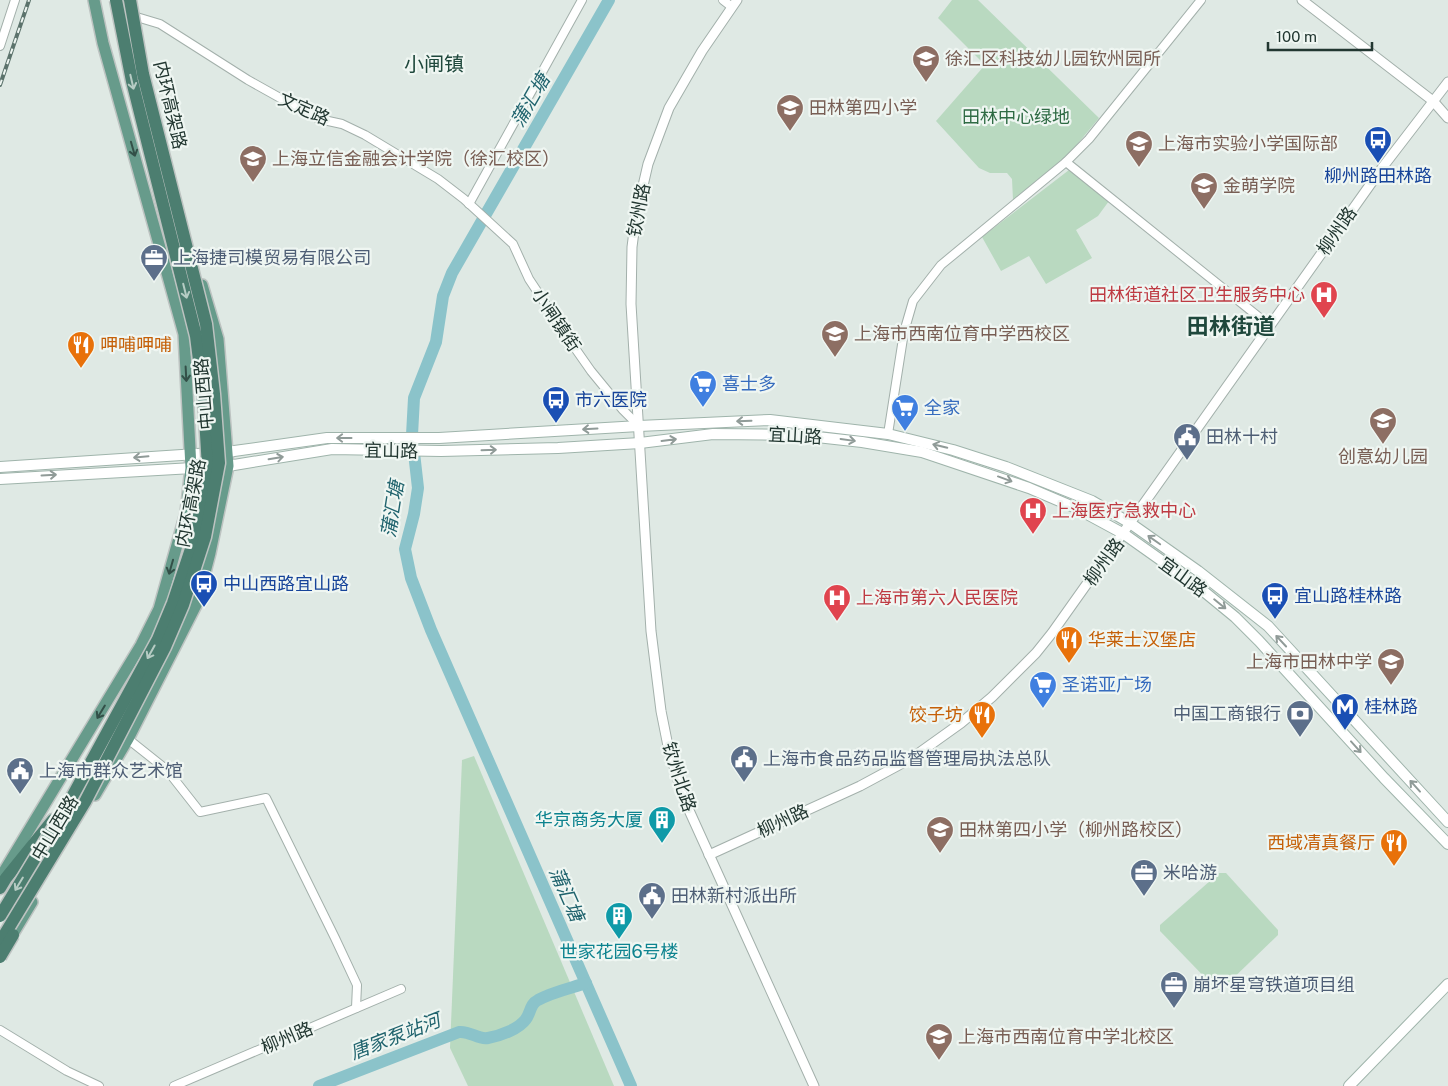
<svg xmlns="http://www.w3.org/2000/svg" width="1448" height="1086" font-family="'Public Sans','Noto Sans SC',sans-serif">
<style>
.green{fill:#b9d9c0}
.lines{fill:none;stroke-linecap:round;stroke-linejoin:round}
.river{stroke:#8bc3ca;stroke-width:12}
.minor-casing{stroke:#a3b0ab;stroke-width:10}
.tertiary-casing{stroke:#a3b0ab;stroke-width:11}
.secondary-casing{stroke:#9fb4ab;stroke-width:12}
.primary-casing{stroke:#bdc3c1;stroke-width:14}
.trunk-casing{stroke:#bdc3c1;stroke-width:15}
.minor{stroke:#fff;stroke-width:8}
.tertiary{stroke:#fff;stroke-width:9}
.secondary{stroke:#fff;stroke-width:10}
.primary{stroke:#679b8b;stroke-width:11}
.trunk{stroke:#4c7e70;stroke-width:12}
.rail-casing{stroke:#5c736c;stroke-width:4}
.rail{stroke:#eff6f2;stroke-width:2;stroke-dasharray:5.5;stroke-linecap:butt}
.trunk-bridge-casing{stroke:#bdc3c1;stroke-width:15;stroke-linecap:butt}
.trunk-bridge{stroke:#4c7e70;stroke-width:12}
.oneway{stroke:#b6ccc4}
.oneway2{stroke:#335048}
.oneway3{stroke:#909b98}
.labels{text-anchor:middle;stroke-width:4.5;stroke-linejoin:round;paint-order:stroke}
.education-label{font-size:18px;fill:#785e54;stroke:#eff6f2;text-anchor:start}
.street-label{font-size:18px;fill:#223731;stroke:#eff6f2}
.park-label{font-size:18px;fill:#2f6b44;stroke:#eff6f2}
.transit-label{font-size:18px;fill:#164399;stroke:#eff6f2;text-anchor:start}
.service-label{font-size:18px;fill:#4e5e75;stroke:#eff6f2;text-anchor:start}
.health-label{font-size:18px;fill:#be3a42;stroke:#eff6f2;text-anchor:start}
.food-label{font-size:18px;fill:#c56008;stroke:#eff6f2;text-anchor:start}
.shop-label{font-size:18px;fill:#366cbe;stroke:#eff6f2;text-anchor:start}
.culture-label{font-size:18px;fill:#0d838f;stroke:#eff6f2;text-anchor:end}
.water-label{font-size:19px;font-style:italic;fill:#21646e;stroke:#eff6f2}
.quarter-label{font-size:20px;fill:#1f483c;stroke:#eff6f2}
.district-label{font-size:22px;font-weight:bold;fill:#1f483c;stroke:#eff6f2}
</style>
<rect width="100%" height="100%" fill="#dfe9e4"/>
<!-- green -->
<g class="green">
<path d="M 952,0 L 978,0 L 1099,118 L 1070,153 L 1013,200 L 1012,179 L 1007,173 L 990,173 L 979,168 L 936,121 L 985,65 L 938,18 Z"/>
<path d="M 1069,170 L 1109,201 L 1098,216 L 1076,230 L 1092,258 L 1046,284 L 1029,256 L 1001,271 L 982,237 Z"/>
<path d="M 474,756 L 614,1086 L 468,1086 L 450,1048 L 462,760 Z"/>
<path d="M 1219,873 L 1226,873 L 1278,930 L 1278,935 L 1221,990 L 1217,990 L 1160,931 L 1160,925 Z"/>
</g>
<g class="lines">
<!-- river -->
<g class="river">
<path d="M 609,0 L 452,273 L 443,296 L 436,342 L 414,398 L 412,435 L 418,488 L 414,514 L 405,549 L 411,578 L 431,630 L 631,1086"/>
<path d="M 319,1086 L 459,1032 C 471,1031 478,1040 488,1038 C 500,1036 519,1029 526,1019 C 531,1012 530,1004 538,1000 C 552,992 571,988 586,983"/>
</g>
<defs>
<g id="minor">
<path d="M 723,0 L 732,7"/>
<path d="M 130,15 L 160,24 L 248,80 L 307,113 L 319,119 L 342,124 L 365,135 L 438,179 L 464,199 L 513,244 L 529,279 L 570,341 L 591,371 L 623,410 L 639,426"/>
<path d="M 0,46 L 15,0"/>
<path d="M 1066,162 L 1270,326"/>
<path d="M 469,204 L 582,0"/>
<path d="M 888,434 L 904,332 L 913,301 L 941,265 L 1066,162 L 1089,139 L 1201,0"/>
<path d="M 128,739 L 167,770 L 200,812 L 266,798 L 335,938 L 357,985 L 356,1008"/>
<path d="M 0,1030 L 67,1071 L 99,1086"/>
<path d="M 174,1086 L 401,989"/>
</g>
<g id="tertiary">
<path d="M 737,0 L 702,51 L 669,108 L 648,164 L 636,216 L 632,247 L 631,304 L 651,631 L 661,711 L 668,746 L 683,797 L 814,1086"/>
<path d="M 1302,0 L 1433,101 L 1448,118"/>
<path d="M 709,855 L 860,786 L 912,758 L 961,723 L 992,697 L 1036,653 L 1052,633 L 1382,168 L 1448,82"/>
</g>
<g id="secondary">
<path d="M 0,467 L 227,452 L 327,438 L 439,438 L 639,426 L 770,420 L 888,434 L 953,450 L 1006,467 L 1092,501 L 1130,523 L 1198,571 L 1268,626 L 1448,822"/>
<path d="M 0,479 L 228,466 L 332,449 L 441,451 L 558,448 L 640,443 L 713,434 L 799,435 L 862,442 L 922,452 L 1029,488 L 1076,508 L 1124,534 L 1196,585 L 1235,617 L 1259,641 L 1384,778 L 1448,844"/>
<path d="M 1349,1086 L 1448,984"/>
</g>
<g id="primary">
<path d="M 122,2 L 132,39"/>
<path d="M 95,795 L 128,739 L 197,603 L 210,553 L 228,466 L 218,339 L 202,285"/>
<path d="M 0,878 L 141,645 L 159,609 L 186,513 L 191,468 L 184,334 L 103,43 L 94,0"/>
<path d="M 8,942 L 32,902"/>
</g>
<path id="trunk" d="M 0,888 L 6,878 L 53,820"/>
</defs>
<!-- minor casing -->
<use href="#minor" class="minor-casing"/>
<!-- tertiary casing -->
<use href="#tertiary" class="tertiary-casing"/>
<!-- secondary casing -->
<use href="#secondary" class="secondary-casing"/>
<!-- primary casing -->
<use href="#primary" class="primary-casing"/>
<!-- trunk casing -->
<use href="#trunk" class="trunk-casing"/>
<!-- minor -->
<use href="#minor" class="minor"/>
<!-- tertiary -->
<use href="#tertiary" class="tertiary"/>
<!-- secondary -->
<use href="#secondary" class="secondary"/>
<!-- primary -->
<use href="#primary" class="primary"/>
<!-- trunk -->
<use href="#trunk" class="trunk"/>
<defs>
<path id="rail" d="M 0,85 L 29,0"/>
</defs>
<!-- rail casing -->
<use href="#rail" class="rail-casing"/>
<!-- rail -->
<use href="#rail" class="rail"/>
<defs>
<g id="trunk-bridge">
<path d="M 0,916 L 72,797 L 158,639 L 173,603 L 195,537 L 208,468 L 204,400 L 196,336 L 132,81 L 116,0"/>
<path d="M 0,942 L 85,802 L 165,647 L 183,605 L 205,537 L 219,463 L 214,394 L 206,324 L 143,74 L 130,0"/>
<path d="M 0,957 L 13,935"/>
</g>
</defs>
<!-- trunk-bridge casing -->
<use href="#trunk-bridge" class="trunk-bridge-casing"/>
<!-- trunk-bridge -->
<use href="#trunk-bridge" class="trunk-bridge"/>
</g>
<!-- one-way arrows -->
<defs><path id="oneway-shaft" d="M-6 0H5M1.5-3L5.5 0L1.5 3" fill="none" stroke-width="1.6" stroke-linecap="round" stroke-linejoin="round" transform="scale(1.25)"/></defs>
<g class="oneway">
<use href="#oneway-shaft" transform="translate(132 82) rotate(77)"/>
<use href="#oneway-shaft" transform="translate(185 291) rotate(76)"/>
<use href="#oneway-shaft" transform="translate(151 652) rotate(119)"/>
<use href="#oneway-shaft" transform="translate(19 884) rotate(121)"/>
</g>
<g class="oneway2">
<use href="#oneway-shaft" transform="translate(133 149) rotate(74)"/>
<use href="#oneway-shaft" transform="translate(186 374) rotate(87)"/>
<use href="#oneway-shaft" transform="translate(171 567) rotate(106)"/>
<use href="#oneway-shaft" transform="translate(101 712) rotate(121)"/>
</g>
<g class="oneway3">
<use href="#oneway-shaft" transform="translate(744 421) rotate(178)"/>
<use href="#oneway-shaft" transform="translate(590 429) rotate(177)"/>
<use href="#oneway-shaft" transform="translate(344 438) rotate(-180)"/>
<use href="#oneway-shaft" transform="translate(669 440) rotate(-7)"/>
<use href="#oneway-shaft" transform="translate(848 440) rotate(8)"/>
<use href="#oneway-shaft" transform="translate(940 446) rotate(-166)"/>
<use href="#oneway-shaft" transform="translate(489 450) rotate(-2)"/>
<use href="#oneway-shaft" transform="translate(141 457) rotate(175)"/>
<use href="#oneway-shaft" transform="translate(276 458) rotate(-9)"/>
<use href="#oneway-shaft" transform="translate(49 475) rotate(-3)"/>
<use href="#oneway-shaft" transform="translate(1005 479) rotate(20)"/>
<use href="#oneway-shaft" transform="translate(1154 540) rotate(-145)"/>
<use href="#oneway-shaft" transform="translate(1220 604) rotate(39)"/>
<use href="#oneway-shaft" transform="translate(1281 641) rotate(-133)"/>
<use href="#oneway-shaft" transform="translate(1356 747) rotate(48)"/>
<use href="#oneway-shaft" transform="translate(1415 786) rotate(-132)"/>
</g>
<!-- icons -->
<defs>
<symbol id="school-pin" viewBox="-11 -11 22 30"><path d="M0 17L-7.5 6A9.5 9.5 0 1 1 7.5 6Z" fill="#8d6e63" stroke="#eff6f2"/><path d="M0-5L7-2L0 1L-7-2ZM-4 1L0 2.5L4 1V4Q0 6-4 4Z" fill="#fff"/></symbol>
<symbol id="bus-pin" viewBox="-11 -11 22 30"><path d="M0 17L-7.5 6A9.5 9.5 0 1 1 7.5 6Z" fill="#1a4fb4" stroke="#eff6f2"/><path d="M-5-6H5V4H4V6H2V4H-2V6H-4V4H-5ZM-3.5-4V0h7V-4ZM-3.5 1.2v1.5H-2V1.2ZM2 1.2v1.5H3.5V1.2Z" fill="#fff"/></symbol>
<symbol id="university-pin" viewBox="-11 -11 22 30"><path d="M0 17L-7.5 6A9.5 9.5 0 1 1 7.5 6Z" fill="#8d6e63" stroke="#eff6f2"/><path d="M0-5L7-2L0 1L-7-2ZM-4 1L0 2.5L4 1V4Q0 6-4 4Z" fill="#fff"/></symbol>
<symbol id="office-pin" viewBox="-11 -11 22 30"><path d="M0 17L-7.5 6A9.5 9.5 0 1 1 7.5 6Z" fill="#5c6f8a" stroke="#eff6f2"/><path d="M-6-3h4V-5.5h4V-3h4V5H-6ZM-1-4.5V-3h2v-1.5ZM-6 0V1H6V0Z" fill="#fff"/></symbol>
<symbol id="hospital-pin" viewBox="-11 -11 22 30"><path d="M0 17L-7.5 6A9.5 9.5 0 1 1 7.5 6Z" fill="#e0444e" stroke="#eff6f2"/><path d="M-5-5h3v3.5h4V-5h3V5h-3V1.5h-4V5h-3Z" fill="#fff"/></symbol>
<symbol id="restaurant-pin" viewBox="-11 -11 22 30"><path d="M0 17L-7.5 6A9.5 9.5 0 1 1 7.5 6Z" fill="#e8710a" stroke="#eff6f2"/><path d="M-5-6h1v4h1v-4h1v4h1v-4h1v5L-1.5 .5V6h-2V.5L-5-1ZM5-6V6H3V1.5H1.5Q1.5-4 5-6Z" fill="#fff"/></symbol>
<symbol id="supermarket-pin" viewBox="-11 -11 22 30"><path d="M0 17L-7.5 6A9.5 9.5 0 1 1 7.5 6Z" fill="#3f7fe0" stroke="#eff6f2"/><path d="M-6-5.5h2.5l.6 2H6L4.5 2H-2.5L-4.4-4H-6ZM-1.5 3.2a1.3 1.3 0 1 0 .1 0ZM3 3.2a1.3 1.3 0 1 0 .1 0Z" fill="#fff"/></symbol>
<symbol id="civic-pin" viewBox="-11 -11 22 30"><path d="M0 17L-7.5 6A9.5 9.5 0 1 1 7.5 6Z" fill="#5c6f8a" stroke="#eff6f2"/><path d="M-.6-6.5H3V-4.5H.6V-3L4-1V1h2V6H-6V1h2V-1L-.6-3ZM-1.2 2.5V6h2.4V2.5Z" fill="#fff"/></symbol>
<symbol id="metro-pin" viewBox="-11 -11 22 30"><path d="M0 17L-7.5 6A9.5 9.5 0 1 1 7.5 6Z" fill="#1a4fb4" stroke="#eff6f2"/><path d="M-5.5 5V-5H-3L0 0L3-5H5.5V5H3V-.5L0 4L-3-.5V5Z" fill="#fff"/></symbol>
<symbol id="bank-pin" viewBox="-11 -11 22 30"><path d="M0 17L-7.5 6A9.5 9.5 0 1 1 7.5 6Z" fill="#5c6f8a" stroke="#eff6f2"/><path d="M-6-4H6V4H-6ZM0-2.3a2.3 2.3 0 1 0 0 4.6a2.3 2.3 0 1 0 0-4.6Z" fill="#fff"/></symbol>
<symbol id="building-pin" viewBox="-11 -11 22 30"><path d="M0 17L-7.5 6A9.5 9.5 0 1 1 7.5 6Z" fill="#0f9aa8" stroke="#eff6f2"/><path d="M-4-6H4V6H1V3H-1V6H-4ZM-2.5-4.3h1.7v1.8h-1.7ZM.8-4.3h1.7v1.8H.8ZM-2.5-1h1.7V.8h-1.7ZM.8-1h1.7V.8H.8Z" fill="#fff"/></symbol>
</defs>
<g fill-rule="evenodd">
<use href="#school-pin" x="910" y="43" width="32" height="43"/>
<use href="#school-pin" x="774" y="92" width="32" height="43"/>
<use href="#bus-pin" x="1362" y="124" width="32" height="43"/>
<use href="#school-pin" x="1123" y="128" width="32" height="43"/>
<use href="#university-pin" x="237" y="143" width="32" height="43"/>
<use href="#school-pin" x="1188" y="170" width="32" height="43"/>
<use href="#office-pin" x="138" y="242" width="32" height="43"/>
<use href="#hospital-pin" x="1308" y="279" width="32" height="43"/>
<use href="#school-pin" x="819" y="318" width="32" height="43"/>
<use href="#restaurant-pin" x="65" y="329" width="32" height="43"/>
<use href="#supermarket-pin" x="687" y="368" width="32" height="43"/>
<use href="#bus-pin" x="540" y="384" width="32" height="43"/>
<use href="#supermarket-pin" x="889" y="392" width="32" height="43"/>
<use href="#school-pin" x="1367" y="405" width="32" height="43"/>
<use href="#civic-pin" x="1171" y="421" width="32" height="43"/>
<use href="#hospital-pin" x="1017" y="495" width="32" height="43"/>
<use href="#bus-pin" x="188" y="568" width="32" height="43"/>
<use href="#bus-pin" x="1259" y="580" width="32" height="43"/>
<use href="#hospital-pin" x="821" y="582" width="32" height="43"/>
<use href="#restaurant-pin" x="1053" y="624" width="32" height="43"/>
<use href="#school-pin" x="1375" y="646" width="32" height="43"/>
<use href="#supermarket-pin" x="1027" y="669" width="32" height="43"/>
<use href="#metro-pin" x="1329" y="691" width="32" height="43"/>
<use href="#bank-pin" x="1284" y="698" width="32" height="43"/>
<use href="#restaurant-pin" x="966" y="699" width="32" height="43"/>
<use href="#civic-pin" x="728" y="743" width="32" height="43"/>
<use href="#civic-pin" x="4" y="755" width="32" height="43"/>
<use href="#building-pin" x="646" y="804" width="32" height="43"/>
<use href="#school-pin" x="924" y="814" width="32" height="43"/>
<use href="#restaurant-pin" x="1378" y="827" width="32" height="43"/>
<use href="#office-pin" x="1128" y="857" width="32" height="43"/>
<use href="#civic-pin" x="636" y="880" width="32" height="43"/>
<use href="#building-pin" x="603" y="900" width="32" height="43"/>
<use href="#office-pin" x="1158" y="969" width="32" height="43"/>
<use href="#school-pin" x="923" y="1021" width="32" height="43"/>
</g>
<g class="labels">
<!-- education labels -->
<g class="education-label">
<text x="945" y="65">徐汇区科技幼儿园钦州园所</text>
<text x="809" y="114">田林第四小学</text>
<text x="1158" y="150">上海市实验小学国际部</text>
<text x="272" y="165">上海立信金融会计学院（徐汇校区）</text>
<text x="1223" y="192">金萌学院</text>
<text x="854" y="340">上海市西南位育中学西校区</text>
<text x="1383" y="463" text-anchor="middle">创意幼儿园</text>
<text x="1372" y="668" text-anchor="end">上海市田林中学</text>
<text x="959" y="836">田林第四小学（柳州路校区）</text>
<text x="958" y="1043">上海市西南位育中学北校区</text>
</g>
<!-- street labels -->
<g class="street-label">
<text transform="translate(170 105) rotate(77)" y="6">内环高架路</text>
<text transform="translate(304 109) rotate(24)" y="6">文定路</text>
<text transform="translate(639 210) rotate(-79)" y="6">钦州路</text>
<text transform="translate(1337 231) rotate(-55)" y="6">柳州路</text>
<text transform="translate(556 320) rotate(56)" y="6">小闸镇街</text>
<text transform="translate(204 394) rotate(-95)" y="6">中山西路</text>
<text transform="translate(795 436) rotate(3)" y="6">宜山路</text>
<text transform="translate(391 451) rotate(1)" y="6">宜山路</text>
<text transform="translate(191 503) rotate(-79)" y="6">内环高架路</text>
<text transform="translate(1104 562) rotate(-54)" y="6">柳州路</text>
<text transform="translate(1183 577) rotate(36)" y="6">宜山路</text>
<text transform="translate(679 777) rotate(72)" y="6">钦州北路</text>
<text transform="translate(783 821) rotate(-25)" y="6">柳州路</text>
<text transform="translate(55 828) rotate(-59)" y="6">中山西路</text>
<text transform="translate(287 1038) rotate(-23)" y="6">柳州路</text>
</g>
<!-- park labels -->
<g class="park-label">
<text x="1016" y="123">田林中心绿地</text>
</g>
<!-- transit labels -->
<g class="transit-label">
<text x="1378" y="182" text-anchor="middle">柳州路田林路</text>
<text x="575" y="406">市六医院</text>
<text x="223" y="590">中山西路宜山路</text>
<text x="1294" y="602">宜山路桂林路</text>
<text x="1364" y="713">桂林路</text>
</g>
<!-- service labels -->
<g class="service-label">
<text x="173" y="264">上海捷司模贸易有限公司</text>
<text x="1206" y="443">田林十村</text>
<text x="1281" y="720" text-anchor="end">中国工商银行</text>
<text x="763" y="765">上海市食品药品监督管理局执法总队</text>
<text x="39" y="777">上海市群众艺术馆</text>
<text x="1163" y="879">米哈游</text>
<text x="671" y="902">田林新村派出所</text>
<text x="1193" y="991">崩坏星穹铁道项目组</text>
</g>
<!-- health labels -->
<g class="health-label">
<text x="1305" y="301" text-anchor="end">田林街道社区卫生服务中心</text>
<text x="1052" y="517">上海医疗急救中心</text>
<text x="856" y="604">上海市第六人民医院</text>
</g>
<!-- food labels -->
<g class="food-label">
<text x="100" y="351">呷哺呷哺</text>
<text x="1088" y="646">华莱士汉堡店</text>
<text x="963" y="721" text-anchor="end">饺子坊</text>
<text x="1375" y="849" text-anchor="end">西域凊真餐厅</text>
</g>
<!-- shop labels -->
<g class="shop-label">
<text x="722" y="390">喜士多</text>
<text x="924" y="414">全家</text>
<text x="1062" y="691">圣诺亚广场</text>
</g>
<!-- culture labels -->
<g class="culture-label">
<text x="643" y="826">华京商务大厦</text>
<text x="619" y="958" text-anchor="middle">世家花园6号楼</text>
</g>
<!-- water labels -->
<g class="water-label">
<text transform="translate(530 100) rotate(-60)" y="7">蒲汇塘</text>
<text transform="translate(392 509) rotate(-81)" y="7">蒲汇塘</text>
<text transform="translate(567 894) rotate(66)" y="7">蒲汇塘</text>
<text transform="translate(395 1036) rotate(-21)" y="7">唐家泵站河</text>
</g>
<!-- quarter labels -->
<g class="quarter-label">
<text x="434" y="71">小闸镇</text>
</g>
<!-- district labels -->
<g class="district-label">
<text x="1231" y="334">田林街道</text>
</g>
</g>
<!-- scale -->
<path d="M1268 42v8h104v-8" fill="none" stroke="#223731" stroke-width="2.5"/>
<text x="1276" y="42" font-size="15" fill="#223731" stroke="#eff6f2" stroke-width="4" paint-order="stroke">100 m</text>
</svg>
